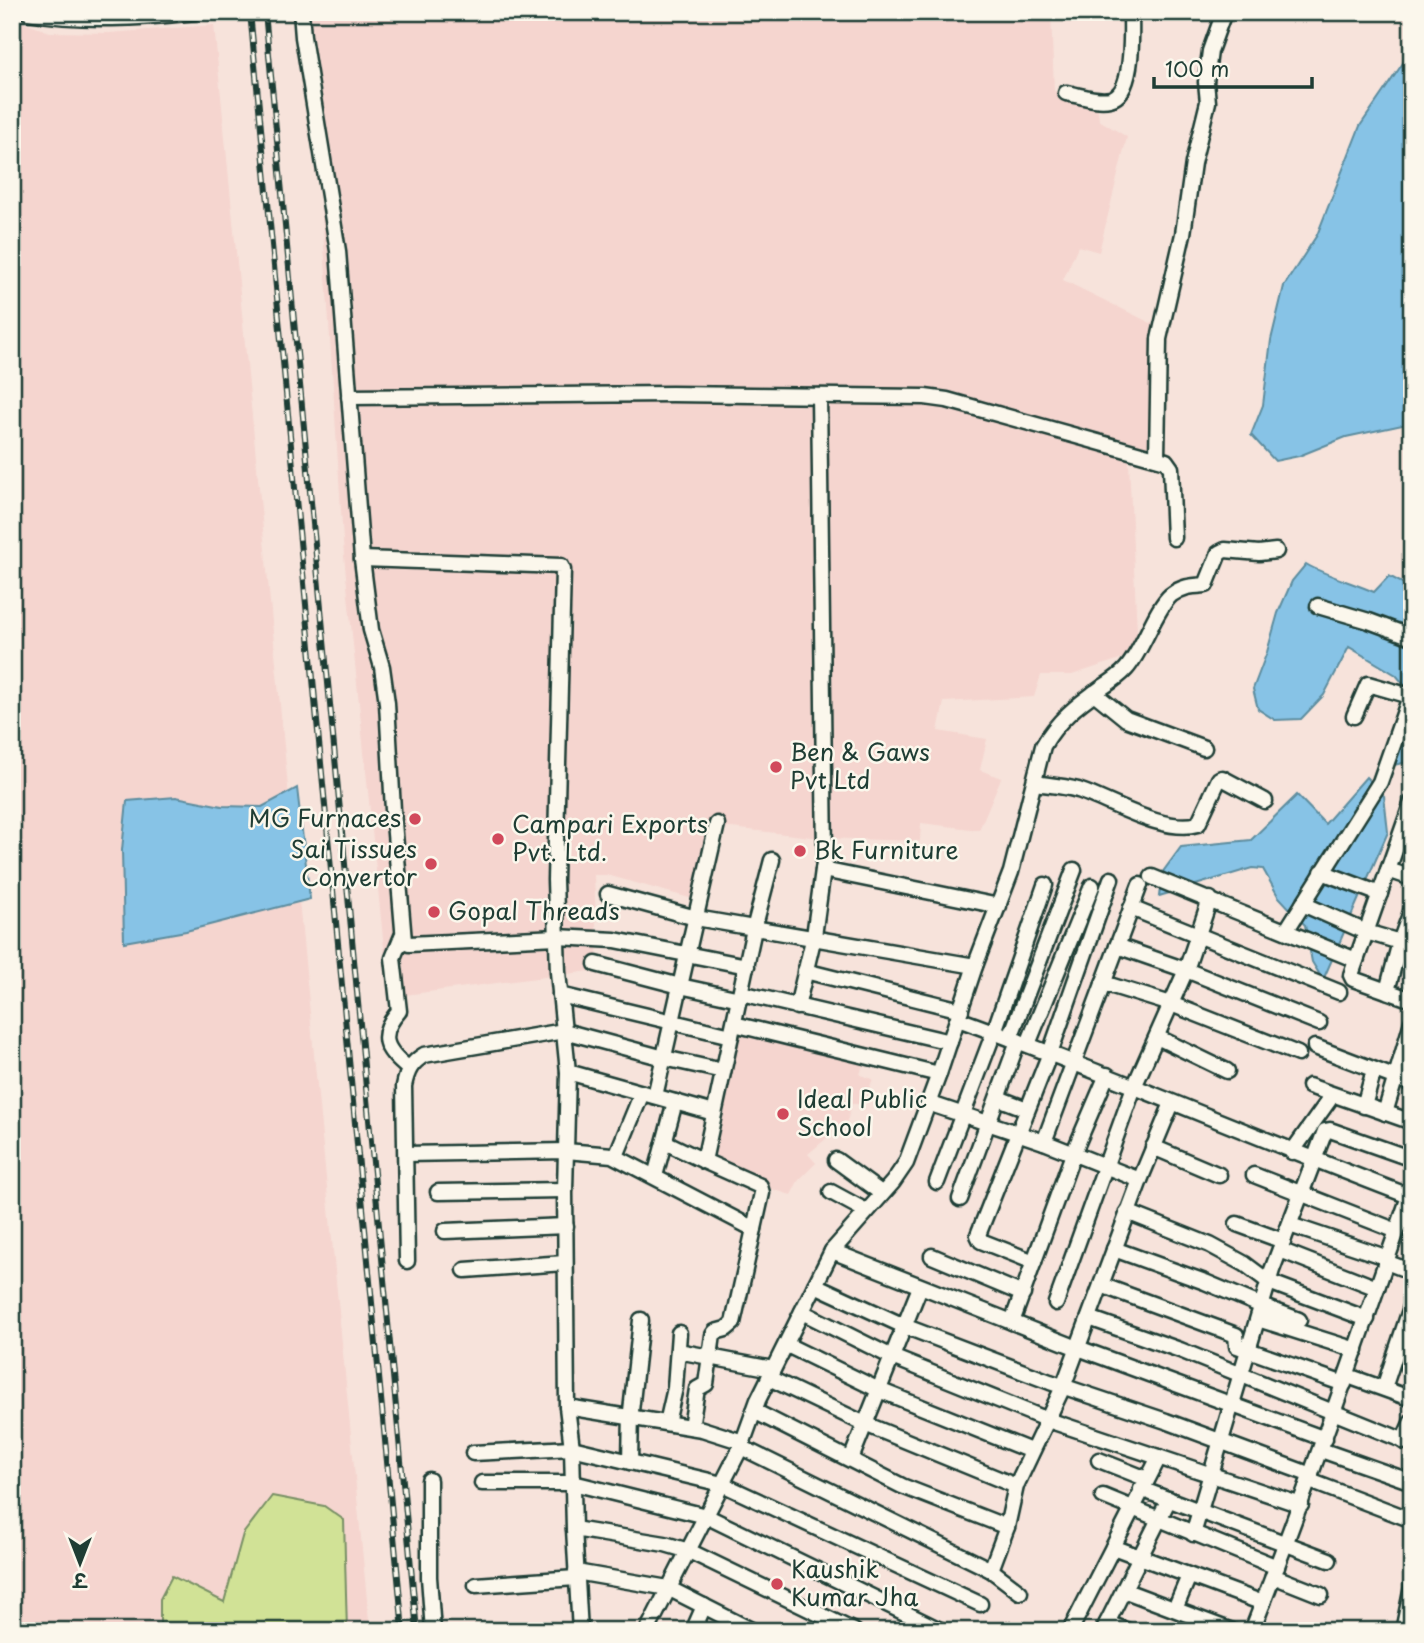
<svg xmlns="http://www.w3.org/2000/svg" width="1424" height="1643" font-family="'Playpen Sans','Playpen Sans Deva',sans-serif">
<style>
.built{fill:#f5d5cf}
.green{fill:#d1e296;stroke:#789065;stroke-width:2}
.water{fill:#87c3e6;stroke:#5d8d9f;stroke-width:2}
.lines{fill:none;stroke-linecap:round;stroke-linejoin:round}
.minor-casing{stroke:#1f3d34;stroke-width:19}
.minor{stroke:#fbf7ec;stroke-width:14}
.rail-casing{stroke:#1f3d34;stroke-width:6}
.rail{stroke:#fbf7ec;stroke-width:3.5;stroke-dasharray:10;stroke-linecap:butt}
.poi-dot{fill:#d1495b;stroke:#fbf7ec;stroke-width:2.5}
.labels{text-anchor:middle;stroke-width:5;stroke-linejoin:round;paint-order:stroke}
.poi-label{font-size:24px;fill:#1f3d34;stroke:#fbf7ec;text-anchor:start}
</style>
<rect width="100%" height="100%" fill="#f7e3db"/>
<filter id="ink" filterUnits="userSpaceOnUse"><feTurbulence type="fractalNoise" baseFrequency=".0143" numOctaves="2"/><feDisplacementMap in="SourceGraphic" scale="14" xChannelSelector="R" yChannelSelector="G"/><feConvolveMatrix kernelMatrix="1 2 1 2 8 2 1 2 1" color-interpolation-filters="sRGB"/></filter>
<g filter="url(#ink)">
<!-- built -->
<g class="built">
<path d="M 309,12 L 1051,12 L 1054,91 L 1097,103 L 1099,120 L 1127,137 L 1099,252 L 1078,246 L 1063,280 L 1163,329 L 1162,453 L 1128,441 L 1138,653 L 1072,675 L 1041,675 L 1034,697 L 944,702 L 938,731 L 987,739 L 980,770 L 1001,778 L 979,830 L 921,823 L 920,841 L 820,838 L 722,827 L 704,902 L 607,875 L 594,875 L 598,970 L 389,997 L 344,556 Z"/>
<path d="M 12,19 L 50,32 L 109,33 L 214,25 L 370,1631 L 12,1631 Z"/>
<path d="M 737,1032 L 864,1060 L 860,1075 L 873,1079 L 863,1104 L 852,1104 L 847,1121 L 808,1154 L 816,1163 L 798,1181 L 791,1195 L 762,1186 L 709,1156 Z"/>
</g>
<!-- green -->
<path class="green" d="M 272,1496 L 324,1506 L 344,1520 L 347,1631 L 160,1631 L 160,1599 L 172,1576 L 224,1602 L 243,1534 Z"/>
<!-- water -->
<g class="water">
<path d="M 1412,50 L 1412,423 L 1346,437 L 1299,456 L 1275,461 L 1251,435 L 1263,405 L 1271,340 L 1284,286 L 1317,235 L 1360,126 Z"/>
<path d="M 1306,564 C 1327,576 1351,582 1374,592 L 1389,576 L 1412,588 L 1412,694 L 1396,675 L 1349,647 L 1324,695 L 1301,719 L 1275,720 L 1258,709 L 1253,689 L 1267,652 L 1278,613 L 1292,581 Z"/>
<path d="M 1412,704 L 1412,761 L 1394,765 L 1396,746 Z"/>
<path d="M 1366,777 L 1384,796 L 1388,832 L 1323,980 L 1312,962 L 1305,925 L 1278,896 L 1263,869 L 1252,868 L 1159,896 L 1162,873 L 1181,847 L 1251,840 L 1297,795 L 1325,824 Z"/>
<path d="M 297,788 L 310,899 L 186,931 L 124,942 L 122,850 L 127,801 L 176,797 L 222,806 L 262,807 Z"/>
</g>
<g class="lines">
<defs>
<g id="minor">
<path d="M 28,12 C 84,22 140,18 195,12"/>
<path d="M 301,12 L 303,37 L 338,251 L 362,559 L 371,630 L 382,667 L 387,703 L 393,810 L 404,941 L 409,944 L 557,937 L 615,940 L 747,966"/>
<path d="M 1066,93 C 1079,95 1096,102 1110,99 C 1135,94 1131,31 1131,12"/>
<path d="M 349,397 L 672,394 L 925,397 L 947,400 L 1166,461 L 1171,468 L 1174,538"/>
<path d="M 1157,458 L 1159,339 L 1183,234 L 1193,163 L 1208,102 L 1206,82 L 1210,51 L 1224,12"/>
<path d="M 362,559 L 561,566 L 563,570 L 555,880 L 558,972 L 568,1072 L 714,1113"/>
<path d="M 1318,606 L 1369,621 L 1412,637"/>
<path d="M 1094,693 L 1126,719 L 1204,748"/>
<path d="M 1354,716 L 1368,684 L 1410,696"/>
<path d="M 1034,783 C 1049,785 1064,786 1078,790 C 1111,801 1164,834 1198,824 L 1219,779 L 1222,778 L 1265,801"/>
<path d="M 1412,802 L 1351,975 L 1353,979 L 1412,1000"/>
<path d="M 823,870 L 999,906"/>
<path d="M 1388,870 L 1412,878"/>
<path d="M 1322,872 L 1380,894"/>
<path d="M 1152,877 L 1356,960"/>
<path d="M 608,894 L 696,918 L 975,966"/>
<path d="M 1303,904 L 1366,932 L 1400,942"/>
<path d="M 1131,908 L 1339,992"/>
<path d="M 1286,931 L 1380,782 L 1412,691"/>
<path d="M 402,936 L 393,958 L 399,1011 C 377,1036 385,1050 409,1069"/>
<path d="M 1117,946 L 1186,970 L 1319,1023"/>
<path d="M 596,964 L 680,986 L 740,999"/>
<path d="M 805,971 L 961,1010"/>
<path d="M 1103,983 L 1171,1004 L 1298,1054"/>
<path d="M 1387,991 L 1400,942 L 1412,909"/>
<path d="M 741,993 L 950,1042"/>
<path d="M 560,995 L 731,1036"/>
<path d="M 797,1007 L 814,936 L 825,855 L 819,396"/>
<path d="M 958,1019 C 1110,1074 1258,1139 1409,1196"/>
<path d="M 734,1024 L 939,1074"/>
<path d="M 1157,1037 L 1227,1071"/>
<path d="M 1010,1038 L 1074,870"/>
<path d="M 1028,1044 L 1092,886"/>
<path d="M 1315,1047 L 1412,1084"/>
<path d="M 568,1072 L 565,1190 L 567,1407 L 572,1448 L 574,1529 L 580,1631"/>
<path d="M 1309,1086 L 1412,1122"/>
<path d="M 655,1096 L 717,824"/>
<path d="M 998,1098 L 1027,1109"/>
<path d="M 928,1103 L 1044,1142 L 1140,1180"/>
<path d="M 1364,1106 L 1374,1070"/>
<path d="M 1385,1113 L 1412,1022"/>
<path d="M 665,1142 L 704,1161"/>
<path d="M 1044,1142 L 1140,885"/>
<path d="M 1153,1147 L 1219,1175"/>
<path d="M 1292,1152 L 1332,1096"/>
<path d="M 406,1154 L 566,1151 L 612,1155 L 754,1229"/>
<path d="M 616,1156 L 642,1093"/>
<path d="M 836,1160 L 881,1193"/>
<path d="M 1254,1175 L 1397,1231"/>
<path d="M 655,1176 L 675,1102"/>
<path d="M 937,1182 L 994,1032 L 1045,885"/>
<path d="M 438,1192 L 565,1190"/>
<path d="M 831,1192 L 866,1211"/>
<path d="M 960,1199 L 1018,1041"/>
<path d="M 1127,1212 L 1210,1245 L 1245,1264 L 1269,1282 L 1367,1319"/>
<path d="M 1237,1224 L 1283,1241"/>
<path d="M 1290,1225 L 1388,1258"/>
<path d="M 445,1231 L 566,1226"/>
<path d="M 1114,1249 L 1205,1282 L 1262,1306 L 1299,1320"/>
<path d="M 1280,1250 L 1377,1288"/>
<path d="M 832,1251 L 1070,1345 L 1325,1439"/>
<path d="M 932,1256 L 1023,1294"/>
<path d="M 407,1261 L 404,1086 C 407,1071 411,1063 424,1055 L 564,1031 L 664,1058 L 723,1071"/>
<path d="M 1034,1262 L 981,1241 L 978,1235 L 1050,1053 L 1111,879"/>
<path d="M 1386,1262 L 1412,1272"/>
<path d="M 465,1270 L 565,1263"/>
<path d="M 815,1285 L 904,1326 L 1050,1382 L 1166,1421 L 1311,1475"/>
<path d="M 1101,1285 L 1236,1335 L 1237,1346 L 1344,1384"/>
<path d="M 1056,1303 L 1134,1087 L 1186,970 L 1210,899"/>
<path d="M 802,1312 L 892,1357 L 1048,1420 L 1301,1505"/>
<path d="M 1089,1318 L 1180,1350 L 1412,1444"/>
<path d="M 1258,1319 L 1356,1350"/>
<path d="M 1012,1322 L 1073,1154 L 1107,1075"/>
<path d="M 787,1345 L 879,1390 L 1031,1451"/>
<path d="M 678,1351 L 773,1369"/>
<path d="M 1348,1376 L 1412,1399"/>
<path d="M 769,1378 L 865,1424 L 1016,1486"/>
<path d="M 1384,1388 L 1412,1304"/>
<path d="M 567,1407 L 702,1429 L 743,1442"/>
<path d="M 754,1411 L 902,1486 L 1007,1527"/>
<path d="M 667,1423 L 675,1388 L 679,1333"/>
<path d="M 691,1427 L 697,1389 L 706,1384 L 713,1335 L 715,1332 L 726,1329 L 733,1323 L 762,1193 L 760,1186 L 704,1161 L 754,929 L 772,860"/>
<path d="M 1403,1441 L 1412,1421"/>
<path d="M 741,1447 L 991,1570 L 1020,1592"/>
<path d="M 1321,1450 L 1412,1482"/>
<path d="M 473,1453 L 572,1448 L 722,1484 L 980,1604"/>
<path d="M 851,1459 L 920,1287"/>
<path d="M 1099,1460 L 1147,1479"/>
<path d="M 630,1462 L 631,1411 L 641,1320"/>
<path d="M 429,1480 L 429,1577 L 433,1631"/>
<path d="M 1310,1481 L 1412,1520"/>
<path d="M 482,1483 L 573,1483 L 706,1516 L 942,1631"/>
<path d="M 1141,1489 L 1329,1560"/>
<path d="M 1103,1496 L 1277,1567"/>
<path d="M 574,1529 L 665,1544 L 689,1551 L 854,1631"/>
<path d="M 1193,1534 L 1272,1270 L 1325,1131 L 1330,1130 L 1412,1159"/>
<path d="M 1113,1547 L 1263,1603"/>
<path d="M 991,1570 L 1007,1527 L 1016,1486 L 1063,1387 L 1140,1180 L 1172,1103"/>
<path d="M 576,1572 L 668,1588 L 753,1631"/>
<path d="M 1273,1576 L 1321,1595"/>
<path d="M 476,1585 L 576,1578"/>
<path d="M 1123,1590 L 1232,1631"/>
<path d="M 1175,1609 L 1189,1576"/>
<path d="M 1107,1623 L 1128,1631"/>
<path d="M 647,1631 L 741,1447 L 758,1400 L 832,1251 L 893,1182 L 906,1163 L 939,1074 L 975,966 L 1011,872 L 1043,746 C 1057,721 1077,705 1100,689 C 1109,683 1119,677 1126,669 C 1143,650 1155,609 1171,595 C 1183,586 1192,586 1206,585 L 1219,553 L 1225,550 L 1259,553 L 1276,551"/>
<path d="M 693,1631 L 704,1606"/>
<path d="M 1070,1631 L 1159,1457"/>
<path d="M 1103,1631 L 1169,1499"/>
<path d="M 1252,1631 C 1309,1485 1360,1336 1412,1188"/>
<path d="M 1403,1631 L 1412,1587"/>
</g>
</defs>
<!-- minor casing -->
<use href="#minor" class="minor-casing"/>
<!-- minor -->
<use href="#minor" class="minor"/>
<defs>
<g id="rail">
<path d="M 250,12 L 403,1631"/>
<path d="M 265,12 L 417,1631"/>
</g>
</defs>
<!-- rail casing -->
<use href="#rail" class="rail-casing"/>
<!-- rail -->
<use href="#rail" class="rail"/>
</g>
</g>
<!-- markers -->
<g class="poi-dot">
<circle cx="776" cy="767" r="7"/>
<circle cx="415" cy="819" r="7"/>
<circle cx="498" cy="839" r="7"/>
<circle cx="800" cy="851" r="7"/>
<circle cx="431" cy="864" r="7"/>
<circle cx="434" cy="912" r="7"/>
<circle cx="783" cy="1114" r="7"/>
<circle cx="777" cy="1584" r="7"/>
</g>
<g class="labels">
<!-- poi labels -->
<g class="poi-label">
<text x="790" y="761">Ben &amp; Gaws<tspan x="790" dy="28">Pvt Ltd</tspan></text>
<text x="401" y="827" text-anchor="end">MG Furnaces</text>
<text x="512" y="833">Campari Exports<tspan x="512" dy="28">Pvt. Ltd.</tspan></text>
<text x="417" y="858" text-anchor="end">Sai Tissues<tspan x="417" dy="28">Convertor</tspan></text>
<text x="814" y="859">Bk Furniture</text>
<text x="448" y="920">Gopal Threads</text>
<text x="797" y="1108">Ideal Public<tspan x="797" dy="28">School</tspan></text>
<text x="791" y="1578">Kaushik<tspan x="791" dy="28">Kumar Jha</tspan></text>
</g>
</g>
<!-- margin -->
<rect width="1424" height="1643" fill="none" stroke="#fbf7ec" stroke-width="42"/>
<rect x="21" y="21" width="1382" height="1601" fill="none" stroke="#1f3d34" stroke-width="2.5" filter="url(#ink)"/>
<!-- north arrow -->
<g transform="translate(80 1563) rotate(180)" stroke="#fbf7ec" stroke-width="5" paint-order="stroke">
<path d="M0-5L12 26L0 18L-12 26Z" fill="#1f3d34"/>
<text y="-10" font-size="19" font-weight="bold" text-anchor="middle" fill="#1f3d34">उ</text>
</g>
<!-- scale -->
<path d="M1154 77v10h158v-10" fill="none" stroke="#1f3d34" stroke-width="3.5"/>
<text x="1165" y="77" font-size="21" fill="#1f3d34" stroke="#fbf7ec" stroke-width="5" paint-order="stroke">100 m</text>
</svg>
